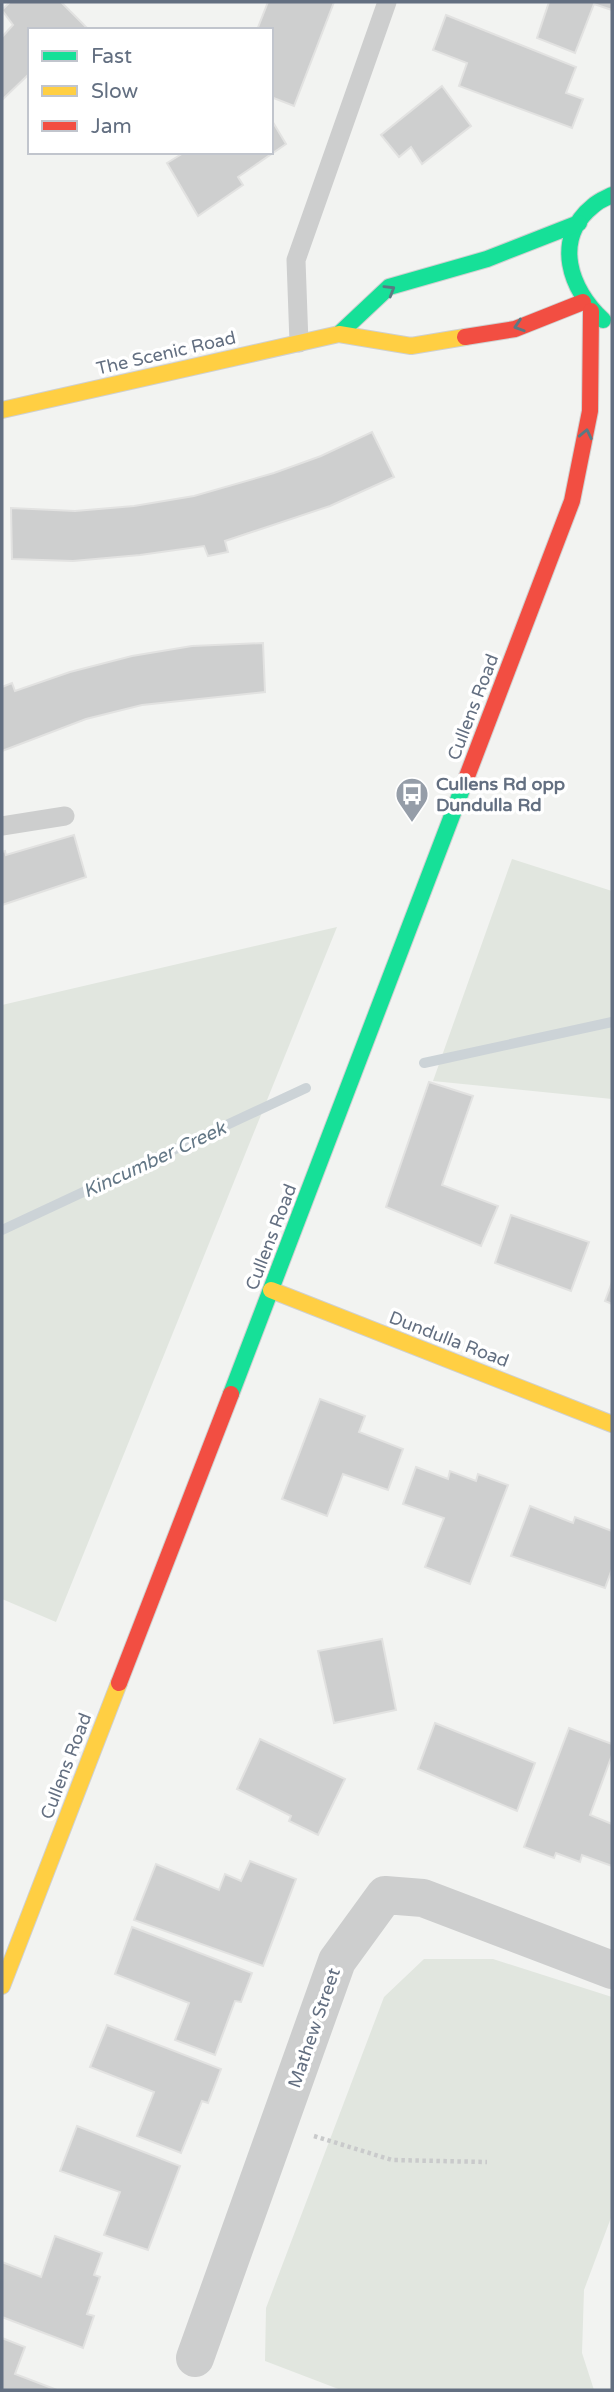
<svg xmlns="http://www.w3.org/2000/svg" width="614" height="2392" font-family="'Varela Round',sans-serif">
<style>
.green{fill:#e1e6df}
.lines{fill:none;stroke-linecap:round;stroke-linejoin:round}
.stream{stroke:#ccd3d7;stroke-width:10}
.building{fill:#cecfcf;stroke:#e2e2e1;stroke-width:2}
.fast-casing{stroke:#cfd0d0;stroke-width:18}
.slow-casing{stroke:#cfd0d0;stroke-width:18}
.jam-casing{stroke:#cfd0d0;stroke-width:18}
.path{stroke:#c9cacb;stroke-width:4.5;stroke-dasharray:3.5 3.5;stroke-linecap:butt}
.lane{stroke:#cdcece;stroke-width:19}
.street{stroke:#cdcece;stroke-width:38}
.fast{stroke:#16e098;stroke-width:16}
.slow{stroke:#ffcf43;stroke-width:16}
.jam{stroke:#f24e42;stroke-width:16}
.oneway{stroke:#5b7a83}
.labels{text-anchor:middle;stroke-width:7;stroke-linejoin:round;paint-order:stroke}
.street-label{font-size:18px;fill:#636f81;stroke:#fff}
.poi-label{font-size:18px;font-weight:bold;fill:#636f81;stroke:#fff;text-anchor:start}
.water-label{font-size:19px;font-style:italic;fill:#637786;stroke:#fff}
</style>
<rect width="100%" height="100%" fill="#f2f3f1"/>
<!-- green -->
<g class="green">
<path d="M 512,859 L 612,891 L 612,1099 L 433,1081 Z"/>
<path d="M 337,927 L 56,1622 L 2,1599 L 2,1005 Z"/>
<path d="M 424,1959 L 493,1959 L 612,1997 L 612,2215 L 584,2290 L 582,2353 L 594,2390 L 341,2390 L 265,2361 L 266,2308 L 384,1997 Z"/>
</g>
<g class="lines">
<!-- stream -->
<g class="stream">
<path d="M 424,1063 L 612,1022"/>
<path d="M 2,1230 L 306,1088"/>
</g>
</g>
<!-- building -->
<g class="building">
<path d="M 10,2 L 61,2 L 89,30 L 30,30 L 30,73 L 2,100 L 2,37 L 13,25 L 2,10 Z"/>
<path d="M 268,2 L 334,2 L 294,106 L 271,97 L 271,30 L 257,30 Z"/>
<path d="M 549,2 L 612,2 L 612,10 L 594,4 L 575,53 L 537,38 Z"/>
<path d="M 446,15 L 576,67 L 566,93 L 583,99 L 572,128 L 459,86 L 467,63 L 433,50 Z"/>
<path d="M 442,86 L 471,126 L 422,164 L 411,147 L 399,157 L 381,135 Z"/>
<path d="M 271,119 L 286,144 L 238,177 L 243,185 L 198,216 L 167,163 L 185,152 L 271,152 Z"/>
<path d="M 372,432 L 394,477 L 330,506 L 225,541 L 228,552 L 208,556 L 204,546 L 140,555 L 73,561 L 12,559 L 11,508 L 75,511 L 134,506 L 194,496 L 274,473 L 321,456 Z"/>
<path d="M 263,643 L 265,692 L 142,705 L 86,719 L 2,751 L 2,687 L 12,683 L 15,691 L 70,672 L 132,656 L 192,646 Z"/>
<path d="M 74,835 L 86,877 L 2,905 L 2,852 L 5,851 L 6,855 Z"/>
<path d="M 429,1082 L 473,1096 L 442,1185 L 498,1206 L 481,1246 L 386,1207 Z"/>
<path d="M 511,1215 L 589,1242 L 571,1291 L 495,1263 Z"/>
<path d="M 612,1282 L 612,1304 L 605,1301 Z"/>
<path d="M 320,1399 L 365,1416 L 359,1432 L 403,1449 L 388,1490 L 343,1474 L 327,1516 L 282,1499 Z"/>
<path d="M 416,1467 L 448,1479 L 450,1471 L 476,1481 L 478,1474 L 508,1485 L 470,1584 L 425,1567 L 444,1518 L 403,1504 Z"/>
<path d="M 530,1506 L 573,1523 L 575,1517 L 612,1531 L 612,1569 L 605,1588 L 511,1556 Z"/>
<path d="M 382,1639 L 396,1710 L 334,1723 L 318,1651 Z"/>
<path d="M 435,1723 L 535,1763 L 517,1811 L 418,1769 Z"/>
<path d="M 569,1728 L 612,1744 L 612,1755 L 590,1815 L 612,1824 L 612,1866 L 582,1855 L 580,1862 L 556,1853 L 554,1858 L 524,1847 Z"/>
<path d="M 260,1739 L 345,1779 L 318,1835 L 289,1821 L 291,1816 L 237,1789 Z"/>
<path d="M 250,1861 L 296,1879 L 263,1966 L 134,1920 L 156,1864 L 219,1890 L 225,1874 L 241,1881 Z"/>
<path d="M 132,1927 L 252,1973 L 241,2002 L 235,2001 L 215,2055 L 175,2040 L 189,2003 L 115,1974 Z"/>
<path d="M 107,2025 L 221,2069 L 208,2103 L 202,2101 L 181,2153 L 137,2136 L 154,2092 L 90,2067 Z"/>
<path d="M 77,2126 L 180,2166 L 148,2250 L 104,2235 L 120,2192 L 60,2171 Z"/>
<path d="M 55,2236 L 102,2253 L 94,2275 L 100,2277 L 87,2314 L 94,2316 L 83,2348 L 2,2317 L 2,2262 L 41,2277 Z"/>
<path d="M 2,2338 L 25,2347 L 15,2374 L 57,2390 L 2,2390 Z"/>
</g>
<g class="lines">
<defs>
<g id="fast">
<path d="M 603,320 C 570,290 552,239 593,206 C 598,201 606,198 612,195"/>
<path d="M 339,334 L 389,287 L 487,259 L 579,223"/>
<path d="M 231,1394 L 466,779"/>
</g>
<g id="slow">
<path d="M 2,410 L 339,334 L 411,346 L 465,337"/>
<path d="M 271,1290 L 612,1424"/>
<path d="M 2,1986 L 119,1683"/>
</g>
<g id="jam">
<path d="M 465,337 L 515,329 L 583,302"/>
<path d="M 466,779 L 572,501 L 590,411 L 591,311"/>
<path d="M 119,1683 L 231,1394"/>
</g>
</defs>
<!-- fast casing -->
<use href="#fast" class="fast-casing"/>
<!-- slow casing -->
<use href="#slow" class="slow-casing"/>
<!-- jam casing -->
<use href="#jam" class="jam-casing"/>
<!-- path -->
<path class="path" d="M 314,2136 L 392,2160 L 487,2162"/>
<!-- lane -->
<g class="lane">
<path d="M 299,343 L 296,260 L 387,2"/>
<path d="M 2,826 L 65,816"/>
</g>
<!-- street -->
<path class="street" d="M 195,2358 L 337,1961 L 385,1895 L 423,1898 L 612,1970"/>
<!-- fast -->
<use href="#fast" class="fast"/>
<!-- slow -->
<use href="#slow" class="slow"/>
<!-- jam -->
<use href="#jam" class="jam"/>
</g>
<!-- one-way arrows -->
<defs><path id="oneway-chevron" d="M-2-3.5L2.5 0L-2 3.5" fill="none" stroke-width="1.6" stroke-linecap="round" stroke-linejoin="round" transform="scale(1.75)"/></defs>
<g class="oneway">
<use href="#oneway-chevron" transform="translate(390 290) rotate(-31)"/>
<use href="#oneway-chevron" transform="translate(519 326) rotate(162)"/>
<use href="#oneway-chevron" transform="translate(586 434) rotate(-78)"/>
</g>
<!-- icons -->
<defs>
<symbol id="bus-pin" viewBox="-11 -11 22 30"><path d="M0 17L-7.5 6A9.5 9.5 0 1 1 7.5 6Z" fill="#959da8" stroke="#fff"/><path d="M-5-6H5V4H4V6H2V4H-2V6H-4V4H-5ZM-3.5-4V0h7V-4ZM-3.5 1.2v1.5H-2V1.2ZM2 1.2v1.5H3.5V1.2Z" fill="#fff"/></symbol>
</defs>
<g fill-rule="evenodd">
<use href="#bus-pin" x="393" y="775" width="38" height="52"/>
</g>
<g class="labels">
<!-- street labels -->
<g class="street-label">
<text transform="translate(166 353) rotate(-13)" y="6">The Scenic Road</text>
<text transform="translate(473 707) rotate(-69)" y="6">Cullens Road</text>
<text transform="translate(271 1237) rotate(-69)" y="6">Cullens Road</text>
<text transform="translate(449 1339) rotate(21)" y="6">Dundulla Road</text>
<text transform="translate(66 1766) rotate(-69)" y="6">Cullens Road</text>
<text transform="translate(314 2028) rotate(-71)" y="6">Mathew Street</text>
</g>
<!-- poi labels -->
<g class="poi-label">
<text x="436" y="790">Cullens Rd opp<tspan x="436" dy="21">Dundulla Rd</tspan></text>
</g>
<!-- water labels -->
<g class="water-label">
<text transform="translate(154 1159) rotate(-25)" y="7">Kincumber Creek</text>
</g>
</g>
<!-- border -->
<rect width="614" height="2392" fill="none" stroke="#636f81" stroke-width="7"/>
<!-- legend -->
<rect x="28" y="28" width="245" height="126" fill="#ffffff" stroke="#c1c5cd" stroke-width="2"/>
<rect x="42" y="51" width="35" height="10" fill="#16e098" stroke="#c1c5cd" stroke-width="2"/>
<text x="91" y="63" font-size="21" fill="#636f81">Fast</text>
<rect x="42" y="86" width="35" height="10" fill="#ffcf43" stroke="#c1c5cd" stroke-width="2"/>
<text x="91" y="98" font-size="21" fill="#636f81">Slow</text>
<rect x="42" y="121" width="35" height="10" fill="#f24e42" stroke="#c1c5cd" stroke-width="2"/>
<text x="91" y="133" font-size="21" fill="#636f81">Jam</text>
</svg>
